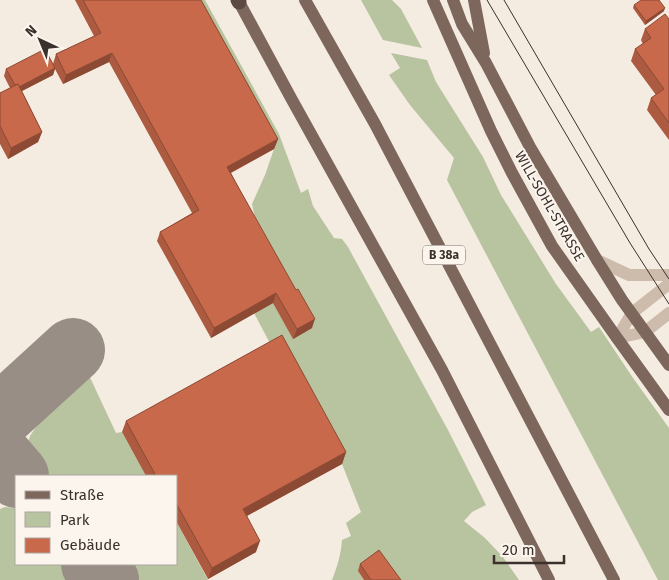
<svg xmlns="http://www.w3.org/2000/svg" width="669" height="580" font-family="'Fira Sans',sans-serif">
<style>
.green{fill:#b8c4a0}
.lines{fill:none;stroke-linecap:round;stroke-linejoin:round}
.taxiway{stroke:#988e86;stroke-width:64}
.minor{stroke:#cdbbac;stroke-width:12}
.major{stroke:#7d675c;stroke-width:12}
.highway{stroke:#5c4a42;stroke-width:15}
.tram{stroke:#3b302b;stroke-width:1}
.wall{fill:#ac5a40}
.shaded-wall{fill:#8c4a34}
.building{fill:#c8694b;stroke:#8c4a34}
.labels{text-anchor:middle;stroke-width:4;stroke-linejoin:round;paint-order:stroke}
.shield{fill:#fbf5ee;stroke:#756b66;stroke-width:1}
.shield-label{font-size:12px;font-weight:bold;fill:#3b302b}
.street-label{font-size:14px;fill:#3b302b;stroke:#fbf5ee}
</style>
<rect width="100%" height="100%" fill="#f4ebe1"/>
<!-- green -->
<g class="green">
<path d="M 192,0 L 205,0 L 279,134 L 301,193 L 308,189 L 313,206 L 334,238 L 342,239 L 348,247 L 448,430 L 486,505 L 472,512 L 464,521 L 485,538 L 503,557 L 519,580 L 394,580 L 358,571 L 364,580 L 332,580 C 337,567 341,555 342,540 L 351,536 L 346,523 L 361,512 L 342,464 L 273,349 L 254,313 L 258,232 L 252,204 L 265,175 L 274,149 Z"/>
<path d="M 361,0 L 392,0 L 401,9 L 422,48 L 383,40 Z"/>
<path d="M 391,53 L 427,60 L 436,82 L 483,157 L 501,195 L 556,284 L 591,332 L 599,327 L 633,378 L 669,428 L 669,580 L 658,580 L 447,180 L 454,158 L 410,105 L 389,75 L 400,68 Z"/>
<path d="M 87,371 L 116,433 L 122,432 L 146,476 L 41,476 L 24,456 L 30,436 L 38,424 Z"/>
<path d="M 176,505 L 177,523 L 208,580 L 131,580 L 117,564 L 176,564 Z"/>
<path d="M 5,507 L 16,508 L 16,564 L 71,564 L 85,580 L 0,580 L 0,509 Z"/>
</g>
<g class="lines">
<!-- taxiway -->
<g class="taxiway">
<path d="M 0,415 L 5,412 L 73,350"/>
<path d="M 0,456 L 17,476"/>
<path d="M 93,564 L 107,580"/>
</g>
<!-- minor -->
<g class="minor">
<path d="M 597,260 L 629,275 L 669,275"/>
<path d="M 617,338 L 632,313 L 669,284"/>
<path d="M 617,338 L 645,332 L 669,313"/>
</g>
<!-- major -->
<g class="major">
<path d="M 305,0 L 375,124 L 614,580"/>
<path d="M 433,0 L 491,131 L 512,173 L 552,246 L 617,338 L 669,410"/>
<path d="M 453,0 L 462,24 L 486,63 L 530,147 L 597,260 L 622,300 L 669,365"/>
<path d="M 474,0 L 484,53"/>
<path d="M 239,2 L 291,98 L 442,370 L 549,580"/>
</g>
<!-- highway -->
<path class="highway" d="M 238,0 L 239,2"/>
<!-- tram -->
<g class="tram">
<path d="M 487,0 L 630,243 L 669,304"/>
<path d="M 504,0 L 649,249 L 669,279"/>
</g>
</g>
<!-- wall -->
<g class="wall">
<path d="M 75,0 L 201,0 L 278,139 L 274,149 L 231,173 L 312,328 L 293,339 L 273,303 L 211,338 L 157,241 L 160,232 L 192,213 L 109,62 L 63,84 L 55,69 L 53,75 L 22,91 L 42,132 L 38,142 L 8,159 L 0,144 L 0,93 L 10,88 L 4,76 L 6,69 L 53,64 L 56,54 L 94,36 Z"/>
<path d="M 634,5 L 664,11 L 645,25 L 633,8 Z"/>
<path d="M 669,19 L 669,140 L 647,110 L 651,98 L 656,95 L 631,61 L 635,49 L 643,44 L 641,40 L 645,29 Z"/>
<path d="M 126,421 L 346,452 L 342,464 L 247,516 L 256,552 L 208,579 L 176,521 L 176,476 L 146,476 L 122,432 Z"/>
<path d="M 360,564 L 401,580 L 364,580 L 358,571 Z"/>
</g>
<!-- shaded-wall -->
<g class="shaded-wall">
<path d="M 665,8 L 664,11 L 645,25 L 646,21 Z"/>
<path d="M 112,53 L 109,62 L 63,84 L 66,75 Z"/>
<path d="M 55,68 L 53,75 L 14,95 L 16,88 Z"/>
<path d="M 42,132 L 38,142 L 8,159 L 11,148 Z"/>
<path d="M 278,139 L 274,149 L 224,176 L 227,167 Z"/>
<path d="M 276,293 L 273,303 L 211,338 L 214,328 Z"/>
<path d="M 315,319 L 312,328 L 293,339 L 297,329 Z"/>
<path d="M 346,452 L 342,464 L 239,520 L 243,509 Z"/>
<path d="M 260,541 L 256,552 L 208,579 L 212,568 Z"/>
</g>
<!-- building -->
<g class="building">
<path d="M 83,0 L 201,0 L 278,139 L 227,167 L 296,290 L 298,289 L 315,319 L 297,329 L 276,293 L 214,328 L 160,232 L 199,210 L 112,53 L 66,75 L 56,54 L 101,33 Z"/>
<path d="M 641,0 L 659,0 L 665,8 L 646,21 L 634,5 Z"/>
<path d="M 665,14 L 669,19 L 669,123 L 651,98 L 664,89 L 635,49 L 651,38 L 645,29 Z"/>
<path d="M 45,49 L 55,68 L 19,87 L 18,84 L 15,85 L 6,69 Z"/>
<path d="M 18,84 L 42,132 L 11,148 L 0,126 L 0,93 Z"/>
<path d="M 282,335 L 346,452 L 243,509 L 260,541 L 212,568 L 176,503 L 176,476 L 156,476 L 126,421 Z"/>
<path d="M 379,550 L 401,580 L 371,580 L 360,564 Z"/>
</g>
<g class="labels">
<!-- shield labels -->
<rect class="shield" x="423" y="245.5" width="42" height="19" rx="4"/>
<g class="shield-label">
<text x="444" y="259">B 38a</text>
</g>
<!-- street labels -->
<g class="street-label">
<text transform="translate(550 206) rotate(60)" y="5">WILL-SOHL-STRASSE</text>
</g>
</g>
<!-- legend -->
<rect x="15" y="475" width="162" height="90" fill="#fbf5ee" stroke="#aea6a0"/>
<rect x="25" y="491" width="25" height="8" fill="#7d675c" stroke="#aea6a0"/>
<text x="60" y="500" font-size="15" fill="#3b302b">Straße</text>
<rect x="25" y="512" width="25" height="15" fill="#b8c4a0" stroke="#aea6a0"/>
<text x="60" y="525" font-size="15" fill="#3b302b">Park</text>
<rect x="25" y="538" width="25" height="15" fill="#c8694b" stroke="#aea6a0"/>
<text x="60" y="550" font-size="15" fill="#3b302b">Gebäude</text>
<!-- north arrow -->
<g transform="translate(40 40) rotate(316)" stroke="#fbf5ee" stroke-width="4" paint-order="stroke">
<path d="M0-4L9 19L0 12L-9 19Z" fill="#3b302b"/>
<text y="-8" font-size="14" font-weight="bold" text-anchor="middle" fill="#3b302b">N</text>
</g>
<!-- scale -->
<path d="M494 555v8h70v-8" fill="none" stroke="#3b302b" stroke-width="2.5"/>
<text x="502" y="555" font-size="15" fill="#3b302b" stroke="#fbf5ee" stroke-width="4" paint-order="stroke">20 m</text>
</svg>
